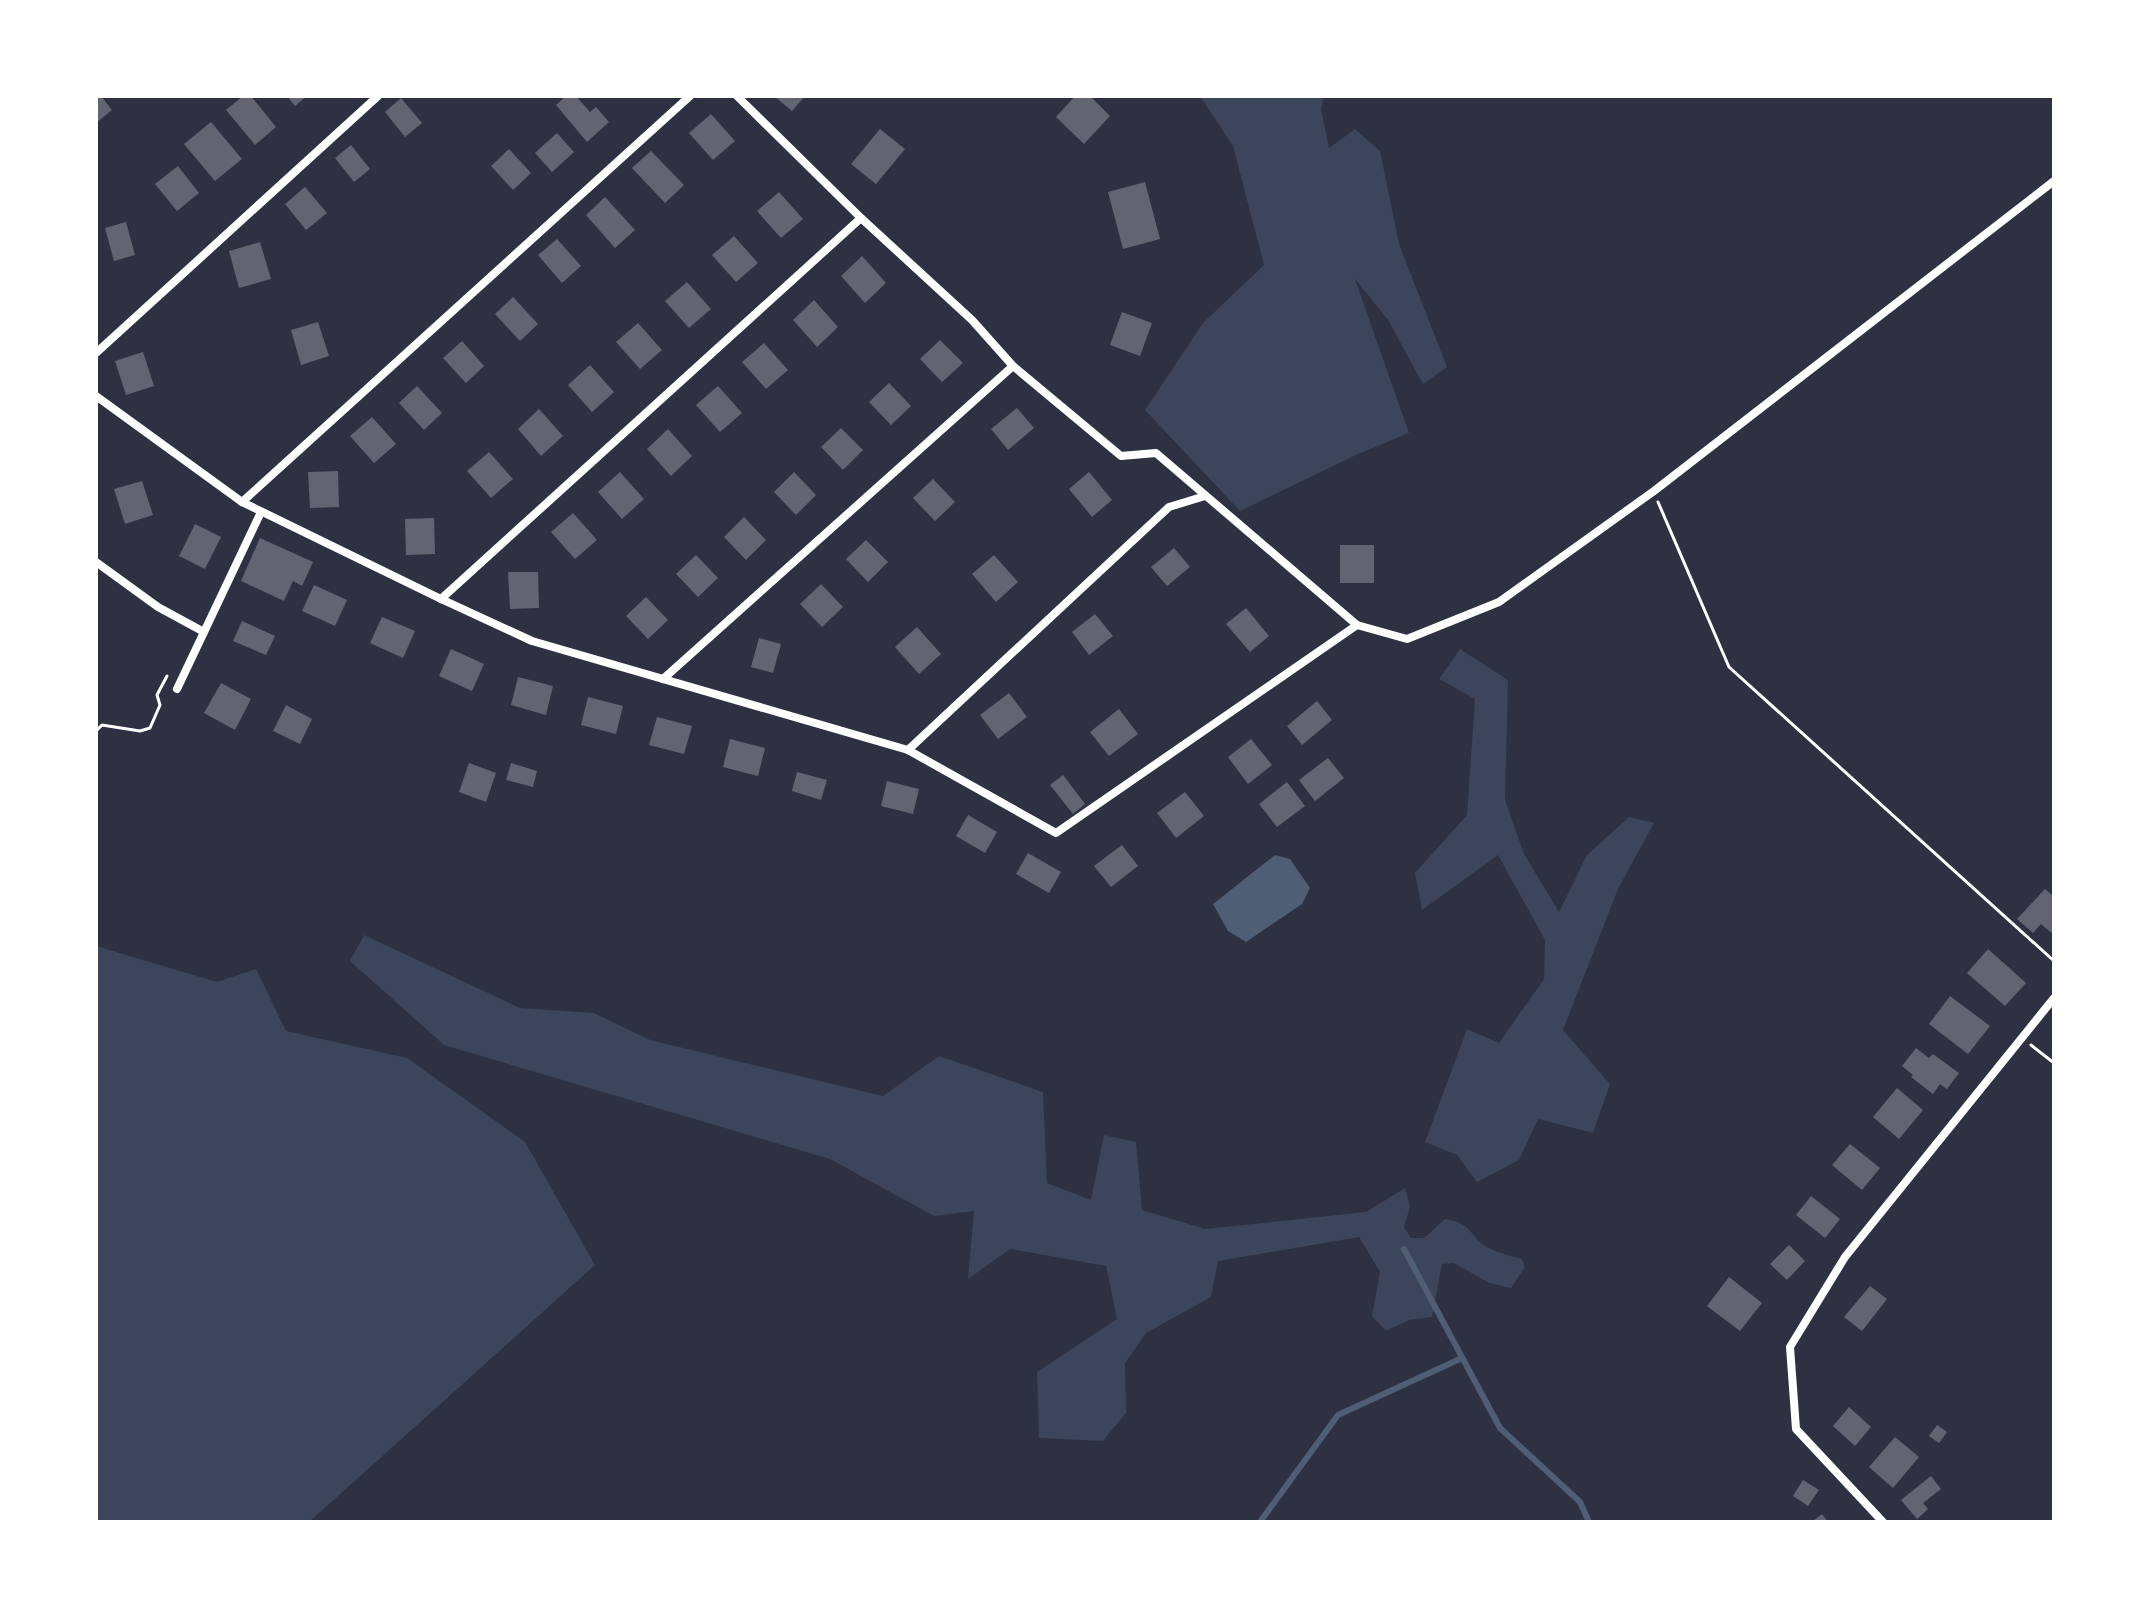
<svg xmlns="http://www.w3.org/2000/svg" width="2150" height="1618" font-family="'Roboto Condensed',sans-serif">
<style>
.green{fill:#3c4559}
.water{fill:#4f5d75}
.lines{fill:none;stroke-linecap:round;stroke-linejoin:round}
.stream{stroke:#4f5d75;stroke-width:6}
.building{fill:#626471}
.path{stroke:#fff;stroke-width:3}
.minor{stroke:#fff;stroke-width:8}
</style>
<rect width="100%" height="100%" fill="#2d3142"/>
<!-- green -->
<g class="green">
<path d="M 1200,96 L 1324,96 L 1321,109 L 1329,148 L 1355,129 L 1380,151 L 1399,244 L 1447,367 L 1423,384 L 1388,320 L 1355,279 L 1409,433 L 1356,455 L 1240,511 L 1145,410 L 1203,323 L 1264,265 L 1233,146 Z"/>
<path d="M 1460,649 L 1508,680 L 1505,800 L 1524,854 L 1559,912 L 1587,855 L 1629,817 L 1654,823 L 1618,889 L 1563,1030 L 1610,1084 L 1593,1133 L 1538,1119 L 1519,1160 L 1477,1182 L 1457,1155 L 1425,1142 L 1467,1029 L 1499,1043 L 1544,979 L 1545,940 L 1498,855 L 1422,910 L 1415,873 L 1467,815 L 1475,699 L 1439,679 Z"/>
<path d="M 364,935 L 520,1008 L 594,1013 L 650,1040 L 883,1096 L 939,1056 L 1043,1092 L 1047,1183 L 1091,1200 L 1104,1135 L 1136,1142 L 1142,1210 L 1205,1229 L 1366,1212 L 1405,1188 L 1410,1207 L 1404,1227 L 1411,1238 L 1424,1238 L 1445,1219 C 1475,1223 1469,1239 1489,1248 C 1499,1253 1511,1256 1522,1259 L 1525,1267 L 1511,1288 L 1489,1283 L 1454,1263 L 1442,1264 L 1432,1317 L 1409,1320 L 1386,1331 L 1372,1316 L 1380,1272 L 1359,1237 L 1218,1261 L 1211,1297 L 1146,1333 L 1125,1363 L 1126,1413 L 1103,1441 L 1039,1438 L 1037,1372 L 1117,1319 L 1106,1266 L 1010,1249 L 968,1279 L 974,1211 L 934,1216 L 830,1159 L 444,1045 L 350,961 Z"/>
<path d="M 96,946 L 217,982 L 256,969 L 286,1031 L 407,1058 L 525,1142 L 595,1265 L 309,1522 L 96,1522 Z"/>
</g>
<!-- water -->
<path class="water" d="M 1275,855 L 1290,859 L 1310,888 L 1302,904 L 1246,942 L 1228,931 L 1213,904 Z"/>
<g class="lines">
<!-- stream -->
<g class="stream">
<path d="M 1404,1249 L 1500,1428 L 1580,1502 L 1589,1522"/>
<path d="M 1260,1522 L 1338,1415 L 1462,1358"/>
</g>
</g>
<!-- building -->
<g class="building">
<path d="M 96,96 L 101,96 L 112,110 L 96,123 Z"/>
<path d="M 243,96 L 251,96 L 276,127 L 255,145 L 226,110 Z"/>
<path d="M 287,96 L 307,96 L 295,106 Z"/>
<path d="M 566,96 L 576,96 L 590,112 L 596,107 L 609,122 L 587,142 L 556,105 Z"/>
<path d="M 774,96 L 805,96 L 792,111 Z"/>
<path d="M 1075,96 L 1090,96 L 1110,116 L 1084,144 L 1056,117 Z"/>
<path d="M 401,98 L 422,123 L 405,137 L 385,112 Z"/>
<path d="M 711,114 L 735,141 L 713,160 L 689,133 Z"/>
<path d="M 211,122 L 242,159 L 215,181 L 184,144 Z"/>
<path d="M 880,129 L 905,149 L 876,184 L 851,164 Z"/>
<path d="M 557,133 L 574,152 L 552,172 L 535,153 Z"/>
<path d="M 351,145 L 370,169 L 354,182 L 335,158 Z"/>
<path d="M 509,149 L 531,173 L 513,190 L 491,166 Z"/>
<path d="M 651,151 L 684,185 L 665,203 L 632,168 Z"/>
<path d="M 178,166 L 199,193 L 177,211 L 155,184 Z"/>
<path d="M 1145,182 L 1160,239 L 1123,249 L 1108,192 Z"/>
<path d="M 305,187 L 327,213 L 306,230 L 285,204 Z"/>
<path d="M 779,192 L 803,219 L 781,238 L 757,211 Z"/>
<path d="M 605,197 L 635,230 L 615,248 L 586,215 Z"/>
<path d="M 126,222 L 135,255 L 114,261 L 105,228 Z"/>
<path d="M 734,236 L 758,263 L 736,282 L 712,255 Z"/>
<path d="M 557,239 L 581,266 L 562,283 L 538,255 Z"/>
<path d="M 260,242 L 271,279 L 239,288 L 229,251 Z"/>
<path d="M 862,256 L 886,283 L 865,303 L 841,276 Z"/>
<path d="M 687,282 L 711,309 L 689,328 L 665,301 Z"/>
<path d="M 513,297 L 538,324 L 520,341 L 495,314 Z"/>
<path d="M 814,300 L 838,327 L 817,347 L 793,320 Z"/>
<path d="M 1122,312 L 1152,323 L 1140,356 L 1110,345 Z"/>
<path d="M 318,322 L 329,356 L 301,365 L 291,330 Z"/>
<path d="M 638,323 L 662,350 L 640,369 L 616,342 Z"/>
<path d="M 940,340 L 963,363 L 942,382 L 920,359 Z"/>
<path d="M 462,341 L 484,366 L 466,383 L 443,358 Z"/>
<path d="M 764,343 L 788,370 L 766,389 L 742,362 Z"/>
<path d="M 143,352 L 154,386 L 126,395 L 115,361 Z"/>
<path d="M 590,365 L 614,392 L 592,412 L 568,385 Z"/>
<path d="M 889,383 L 911,406 L 891,425 L 869,402 Z"/>
<path d="M 417,386 L 442,413 L 424,430 L 399,403 Z"/>
<path d="M 718,386 L 742,413 L 720,432 L 696,405 Z"/>
<path d="M 1017,408 L 1034,428 L 1008,450 L 991,429 Z"/>
<path d="M 539,409 L 563,436 L 541,456 L 518,429 Z"/>
<path d="M 372,417 L 396,444 L 374,463 L 350,436 Z"/>
<path d="M 841,428 L 863,450 L 843,470 L 821,447 Z"/>
<path d="M 668,429 L 692,456 L 671,476 L 647,449 Z"/>
<path d="M 489,452 L 513,479 L 491,498 L 467,471 Z"/>
<path d="M 338,471 L 339,507 L 310,508 L 308,472 Z"/>
<path d="M 620,472 L 644,499 L 622,519 L 598,492 Z"/>
<path d="M 794,472 L 816,495 L 796,515 L 774,492 Z"/>
<path d="M 1089,472 L 1112,500 L 1092,517 L 1069,489 Z"/>
<path d="M 933,479 L 955,502 L 935,521 L 913,498 Z"/>
<path d="M 142,481 L 153,515 L 125,524 L 114,489 Z"/>
<path d="M 573,513 L 597,540 L 575,559 L 551,532 Z"/>
<path d="M 744,517 L 766,540 L 746,560 L 724,537 Z"/>
<path d="M 434,518 L 435,554 L 406,555 L 405,519 Z"/>
<path d="M 195,524 L 221,537 L 205,569 L 179,556 Z"/>
<path d="M 260,538 L 313,562 L 302,586 L 293,581 L 284,601 L 241,581 Z"/>
<path d="M 866,540 L 888,562 L 868,582 L 846,559 Z"/>
<rect x="1340" y="545" width="34" height="38"/>
<path d="M 1174,548 L 1190,567 L 1167,586 L 1151,567 Z"/>
<path d="M 696,555 L 718,578 L 698,597 L 676,574 Z"/>
<path d="M 994,555 L 1018,582 L 996,602 L 972,574 Z"/>
<path d="M 508,572 L 538,572 L 539,608 L 510,609 Z"/>
<path d="M 821,584 L 843,607 L 822,627 L 800,604 Z"/>
<path d="M 314,585 L 347,600 L 335,626 L 302,611 Z"/>
<path d="M 646,597 L 668,620 L 648,639 L 626,616 Z"/>
<path d="M 1246,608 L 1269,636 L 1250,652 L 1226,624 Z"/>
<path d="M 1095,614 L 1113,636 L 1089,655 L 1072,632 Z"/>
<path d="M 382,617 L 415,631 L 403,658 L 370,643 Z"/>
<path d="M 242,621 L 275,636 L 266,655 L 233,641 Z"/>
<path d="M 917,627 L 941,654 L 919,674 L 895,647 Z"/>
<path d="M 759,638 L 781,644 L 773,673 L 751,667 Z"/>
<path d="M 451,649 L 484,664 L 472,691 L 439,676 Z"/>
<path d="M 518,677 L 553,686 L 546,715 L 511,705 Z"/>
<path d="M 221,683 L 251,699 L 235,730 L 204,713 Z"/>
<path d="M 1009,693 L 1027,717 L 998,739 L 980,715 Z"/>
<path d="M 588,697 L 623,706 L 616,734 L 581,725 Z"/>
<path d="M 1317,701 L 1332,720 L 1302,745 L 1287,726 Z"/>
<path d="M 286,705 L 312,719 L 300,744 L 273,731 Z"/>
<path d="M 1119,709 L 1138,734 L 1109,756 L 1090,732 Z"/>
<path d="M 657,717 L 692,726 L 684,754 L 649,745 Z"/>
<path d="M 730,739 L 765,748 L 758,776 L 723,767 Z"/>
<path d="M 1251,739 L 1272,765 L 1248,784 L 1228,757 Z"/>
<path d="M 1328,758 L 1344,778 L 1315,801 L 1299,780 Z"/>
<path d="M 469,763 L 496,773 L 486,802 L 459,792 Z"/>
<path d="M 511,763 L 537,771 L 533,787 L 506,780 Z"/>
<path d="M 797,772 L 827,780 L 821,800 L 792,791 Z"/>
<path d="M 1063,775 L 1085,804 L 1073,814 L 1050,785 Z"/>
<path d="M 887,781 L 919,789 L 913,814 L 881,806 Z"/>
<path d="M 1287,782 L 1305,806 L 1277,827 L 1259,804 Z"/>
<path d="M 1185,792 L 1204,816 L 1176,838 L 1157,813 Z"/>
<path d="M 968,815 L 997,832 L 985,853 L 956,836 Z"/>
<path d="M 1122,845 L 1138,866 L 1111,887 L 1094,866 Z"/>
<path d="M 1028,853 L 1061,872 L 1049,893 L 1016,874 Z"/>
<path d="M 2045,889 L 2054,897 L 2054,935 L 2041,924 L 2033,933 L 2017,919 Z"/>
<path d="M 1988,949 L 2026,983 L 2005,1006 L 1967,973 Z"/>
<path d="M 1950,996 L 1990,1026 L 1968,1054 L 1929,1024 Z"/>
<path d="M 1916,1048 L 1929,1058 L 1933,1054 L 1959,1073 L 1947,1089 L 1940,1084 L 1933,1094 L 1911,1077 L 1913,1075 L 1902,1066 Z"/>
<path d="M 1897,1088 L 1923,1110 L 1899,1139 L 1873,1117 Z"/>
<path d="M 1850,1144 L 1880,1168 L 1862,1190 L 1832,1165 Z"/>
<path d="M 1811,1196 L 1840,1219 L 1825,1238 L 1796,1215 Z"/>
<path d="M 1789,1245 L 1805,1261 L 1787,1280 L 1770,1264 Z"/>
<path d="M 1729,1277 L 1762,1303 L 1740,1331 L 1707,1306 Z"/>
<path d="M 1870,1286 L 1887,1299 L 1862,1331 L 1844,1317 Z"/>
<path d="M 1849,1407 L 1871,1427 L 1855,1446 L 1833,1426 Z"/>
<path d="M 1937,1425 L 1947,1432 L 1939,1443 L 1929,1436 Z"/>
<path d="M 1895,1437 L 1919,1457 L 1893,1488 L 1869,1467 Z"/>
<path d="M 1931,1476 L 1941,1489 L 1923,1503 L 1928,1509 L 1917,1519 L 1901,1500 Z"/>
<path d="M 1803,1480 L 1819,1490 L 1808,1506 L 1793,1496 Z"/>
<path d="M 1822,1514 L 1828,1522 L 1812,1522 Z"/>
</g>
<g class="lines">
<!-- path -->
<g class="path">
<path d="M 1658,502 L 1729,667 L 2054,961"/>
<path d="M 96,731 L 102,725 L 140,731 L 150,728 L 160,705 L 157,695 L 167,676"/>
<path d="M 2031,1045 L 2054,1063"/>
</g>
<!-- minor -->
<g class="minor">
<path d="M 737,96 L 861,218 L 972,320 L 1013,366 L 1121,456 L 1156,453 L 1357,625 L 1407,639 L 1499,602 L 1654,491 L 2054,181"/>
<path d="M 96,353 L 378,96"/>
<path d="M 96,396 L 242,502 L 441,599 L 532,641 L 908,750 L 1056,833 L 1357,625"/>
<path d="M 242,502 L 690,96"/>
<path d="M 96,562 L 158,607 L 204,632"/>
<path d="M 441,599 L 861,218"/>
<path d="M 663,679 L 1013,366"/>
<path d="M 177,689 L 261,512"/>
<path d="M 908,750 L 1169,507 L 1205,496"/>
<path d="M 1883,1522 L 1796,1429 L 1790,1347 L 1845,1257 L 2054,998"/>
</g>
</g>
<!-- border -->
<rect width="2150" height="1618" fill="none" stroke="#ffffff" stroke-width="196"/>
</svg>
